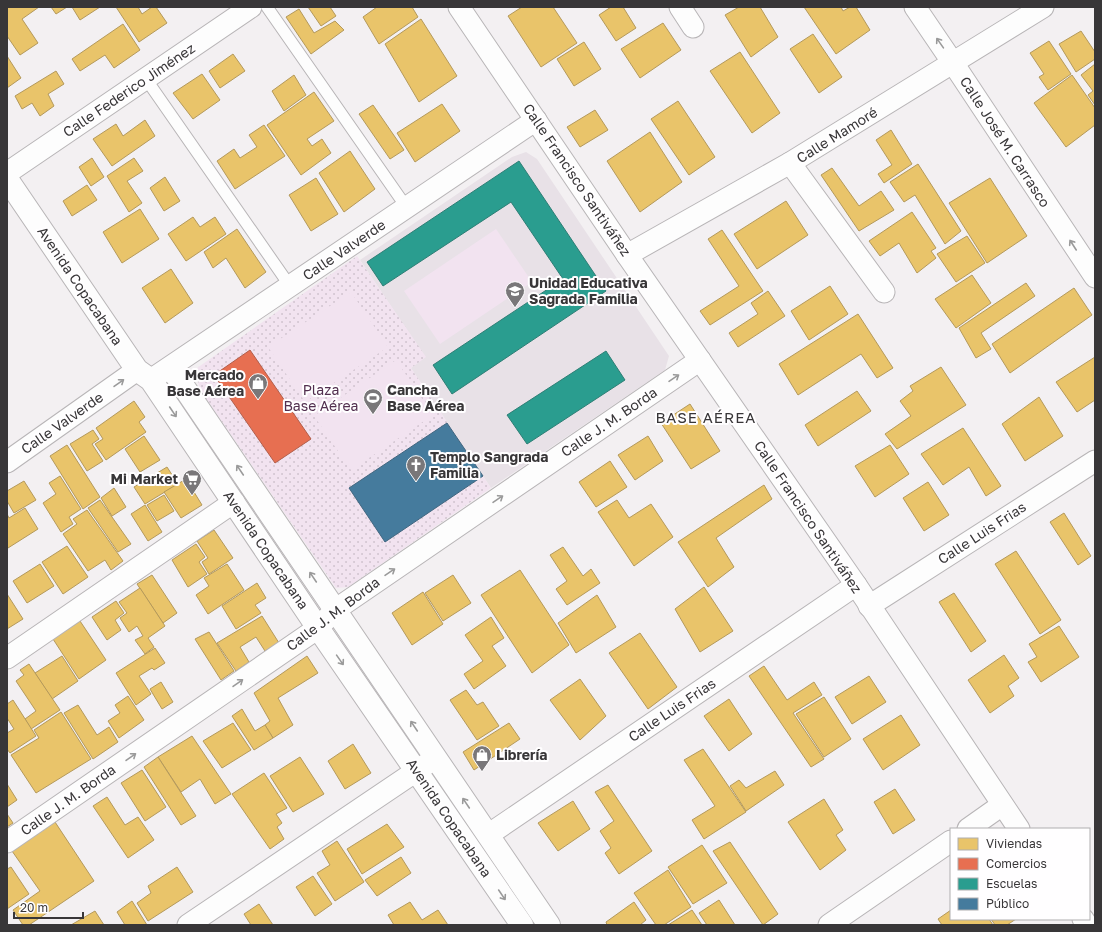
<svg xmlns="http://www.w3.org/2000/svg" width="1102" height="932" font-family="'Golos Text',sans-serif">
<style>
.built{fill:#e8e1e7}
.grass{fill:url(#grass-dots)}
.pitch{fill:#f2e3f0}
.homes{fill:#e9c46a;stroke:#b4995b}
.shops{fill:#e76f51;stroke:#b25e4a}
.schools{fill:#2a9d8f;stroke:#2e7e75}
.public{fill:#457b9d;stroke:#41667f}
.lines{fill:none;stroke-linecap:round;stroke-linejoin:round}
.lane-casing{stroke:#b8b5b7;stroke-width:13}
.street-casing{stroke:#b8b5b7;stroke-width:23}
.secondary-casing{stroke:#b8b5b7;stroke-width:24}
.lane{stroke:#fdfdfd;stroke-width:11}
.street{stroke:#fdfdfd;stroke-width:21}
.secondary{stroke:#fdfdfd;stroke-width:22}
.oneway{stroke:#9a9a9a}
.labels{text-anchor:middle;stroke-width:4;stroke-linejoin:round;paint-order:stroke}
.street-label{font-size:14px;fill:#383638;stroke:#fffeff}
.poi-label{font-size:14px;font-weight:bold;fill:#383638;stroke:#fffeff;text-anchor:start}
.park-label{font-size:14px;fill:#522f4f;stroke:#fffeff}
.neighbourhood-label{font-size:15px;letter-spacing:1px;fill:#383638;stroke:#fffeff}
</style>
<defs>
<pattern id="grass-dots" width="8" height="8" patternUnits="userSpaceOnUse"><rect width="8" height="8" fill="#f2e3f0"/><path d="M2 2h.1M6 6h.1" fill="none" stroke="#d0c3cf" stroke-width="1.8" stroke-linecap="round"/></pattern>
</defs>
<rect width="100%" height="100%" fill="#f3f0f2"/>
<!-- built -->
<path class="built" d="M 526,152 L 537,159 L 669,356 L 665,370 L 491,488 L 411,368 L 425,357 L 360,260 L 512,157 Z"/>
<!-- grass -->
<path class="grass" d="M 357,256 L 426,357 L 411,368 L 491,488 L 348,587 L 336,588 L 199,388 L 197,368 Z"/>
<!-- pitch -->
<g class="pitch">
<path d="M 496,229 L 532,282 L 440,344 L 404,291 Z"/>
<path d="M 351,292 L 388,347 L 305,402 L 268,347 Z"/>
<path d="M 396,360 L 433,415 L 351,470 L 314,416 Z"/>
</g>
<!-- homes -->
<g class="homes">
<path d="M 7,7 L 39,7 L 22,19 L 38,43 L 20,55 L 7,36 Z"/>
<path d="M 51,7 L 67,7 L 56,14 Z"/>
<path d="M 72,7 L 100,7 L 80,20 Z"/>
<path d="M 116,7 L 138,7 L 142,14 L 152,7 L 156,7 L 167,23 L 139,42 Z"/>
<path d="M 308,7 L 330,7 L 336,16 L 321,26 Z"/>
<path d="M 377,7 L 412,7 L 418,17 L 379,44 L 363,17 Z"/>
<path d="M 522,7 L 553,7 L 577,43 L 541,67 L 508,16 Z"/>
<path d="M 611,7 L 623,7 L 636,28 L 616,41 L 599,15 Z"/>
<path d="M 739,7 L 760,7 L 778,37 L 751,57 L 725,15 Z"/>
<path d="M 804,7 L 841,7 L 843,11 L 850,7 L 856,7 L 870,30 L 836,54 Z"/>
<path d="M 299,9 L 314,33 L 335,21 L 344,30 L 311,54 L 286,17 Z"/>
<path d="M 421,19 L 457,76 L 419,102 L 385,44 Z"/>
<path d="M 663,23 L 681,50 L 640,78 L 621,49 Z"/>
<path d="M 123,24 L 140,50 L 114,68 L 105,55 L 80,71 L 72,59 Z"/>
<path d="M 1081,31 L 1095,52 L 1095,59 L 1076,72 L 1059,44 Z"/>
<path d="M 813,34 L 842,77 L 819,93 L 790,49 Z"/>
<path d="M 1049,41 L 1071,74 L 1048,90 L 1039,77 L 1044,74 L 1030,53 Z"/>
<path d="M 584,42 L 601,69 L 574,86 L 557,59 Z"/>
<path d="M 740,52 L 780,113 L 752,133 L 710,71 Z"/>
<path d="M 233,54 L 245,71 L 220,88 L 209,71 Z"/>
<path d="M 7,56 L 21,78 L 7,88 Z"/>
<path d="M 1095,64 L 1095,105 L 1088,95 L 1093,91 L 1081,75 Z"/>
<path d="M 56,71 L 64,84 L 48,94 L 54,106 L 40,116 L 32,103 L 22,109 L 15,96 Z"/>
<path d="M 202,74 L 220,100 L 193,119 L 173,93 Z"/>
<path d="M 294,75 L 306,95 L 284,111 L 272,91 Z"/>
<path d="M 1072,75 L 1095,108 L 1095,125 L 1066,147 L 1034,103 Z"/>
<path d="M 314,92 L 334,121 L 307,139 L 312,146 L 322,139 L 331,153 L 301,175 L 267,125 Z"/>
<path d="M 678,101 L 715,157 L 689,175 L 651,119 Z"/>
<path d="M 442,104 L 460,131 L 415,162 L 397,133 Z"/>
<path d="M 373,105 L 404,150 L 390,159 L 359,114 Z"/>
<path d="M 595,110 L 608,130 L 580,147 L 567,127 Z"/>
<path d="M 145,120 L 155,136 L 112,166 L 93,139 L 116,124 L 123,136 Z"/>
<path d="M 264,125 L 285,156 L 235,189 L 217,161 L 234,149 L 240,158 L 257,147 L 249,135 Z"/>
<path d="M 891,130 L 912,164 L 884,183 L 878,174 L 892,165 L 876,140 Z"/>
<path d="M 650,132 L 682,182 L 640,212 L 607,161 Z"/>
<path d="M 350,151 L 375,189 L 344,212 L 319,173 Z"/>
<path d="M 92,158 L 104,177 L 91,186 L 79,167 Z"/>
<path d="M 134,158 L 143,171 L 127,181 L 142,203 L 129,212 L 107,176 Z"/>
<path d="M 918,164 L 961,231 L 945,244 L 915,195 L 904,202 L 890,182 Z"/>
<path d="M 832,168 L 859,206 L 881,191 L 894,210 L 859,231 L 821,175 Z"/>
<path d="M 165,177 L 180,201 L 164,211 L 150,188 Z"/>
<path d="M 316,178 L 338,214 L 311,231 L 289,195 Z"/>
<path d="M 990,178 L 1027,236 L 987,263 L 949,203 Z"/>
<path d="M 87,185 L 97,200 L 72,216 L 63,201 Z"/>
<path d="M 786,201 L 808,235 L 757,269 L 734,234 Z"/>
<path d="M 140,209 L 159,239 L 122,263 L 103,232 Z"/>
<path d="M 912,212 L 936,248 L 931,251 L 936,258 L 917,273 L 899,243 L 880,256 L 869,241 Z"/>
<path d="M 193,217 L 200,227 L 215,217 L 226,234 L 186,261 L 168,234 Z"/>
<path d="M 237,229 L 266,272 L 245,288 L 226,258 L 213,268 L 204,252 Z"/>
<path d="M 722,230 L 763,291 L 710,325 L 700,311 L 739,286 L 708,239 Z"/>
<path d="M 967,236 L 985,263 L 956,282 L 937,254 Z"/>
<path d="M 171,269 L 193,303 L 165,323 L 142,288 Z"/>
<path d="M 972,275 L 991,303 L 956,328 L 935,299 Z"/>
<path d="M 1026,283 L 1035,296 L 981,333 L 991,349 L 976,358 L 959,328 Z"/>
<path d="M 830,286 L 848,314 L 809,340 L 791,311 Z"/>
<path d="M 1074,288 L 1092,315 L 1010,373 L 992,344 Z"/>
<path d="M 768,291 L 785,316 L 738,347 L 729,333 L 758,314 L 751,303 Z"/>
<path d="M 858,314 L 893,368 L 877,378 L 861,354 L 798,395 L 779,364 Z"/>
<path d="M 1095,357 L 1095,400 L 1077,412 L 1056,382 Z"/>
<path d="M 941,367 L 966,405 L 897,449 L 885,434 L 911,416 L 900,401 L 913,391 L 910,386 Z"/>
<path d="M 857,391 L 871,411 L 818,446 L 805,425 Z"/>
<path d="M 1039,397 L 1063,436 L 1025,461 L 1002,424 Z"/>
<path d="M 134,401 L 145,417 L 139,422 L 146,432 L 106,460 L 95,444 L 103,439 L 96,428 Z"/>
<path d="M 690,404 L 720,451 L 691,469 L 661,423 Z"/>
<path d="M 963,428 L 1001,486 L 986,496 L 969,467 L 943,485 L 921,454 Z"/>
<path d="M 93,430 L 99,439 L 92,444 L 103,461 L 87,471 L 70,444 Z"/>
<path d="M 144,436 L 160,460 L 140,472 L 125,449 Z"/>
<path d="M 648,436 L 663,461 L 635,480 L 618,455 Z"/>
<path d="M 67,445 L 100,497 L 83,509 L 50,456 Z"/>
<path d="M 890,445 L 909,474 L 875,497 L 855,466 Z"/>
<path d="M 610,461 L 627,487 L 596,507 L 579,482 Z"/>
<path d="M 167,467 L 178,484 L 145,504 L 134,487 Z"/>
<path d="M 60,476 L 81,509 L 69,517 L 73,524 L 61,532 L 43,503 L 56,494 L 49,483 Z"/>
<path d="M 186,479 L 202,505 L 181,518 L 164,492 Z"/>
<path d="M 24,481 L 36,500 L 14,513 L 7,501 L 7,491 Z"/>
<path d="M 928,482 L 949,515 L 924,531 L 903,498 Z"/>
<path d="M 764,485 L 772,499 L 716,538 L 734,567 L 708,587 L 678,542 Z"/>
<path d="M 114,488 L 126,507 L 112,516 L 101,498 Z"/>
<path d="M 164,495 L 174,511 L 157,521 L 147,505 Z"/>
<path d="M 100,500 L 131,544 L 118,552 L 88,508 Z"/>
<path d="M 617,500 L 629,518 L 651,504 L 673,537 L 634,566 L 598,512 Z"/>
<path d="M 145,505 L 162,532 L 148,541 L 131,514 Z"/>
<path d="M 25,508 L 38,529 L 8,548 L 7,546 L 7,514 L 9,518 Z"/>
<path d="M 87,510 L 123,561 L 111,570 L 105,560 L 88,571 L 63,534 L 77,524 L 73,519 Z"/>
<path d="M 1064,513 L 1091,556 L 1078,565 L 1050,522 Z"/>
<path d="M 214,530 L 233,558 L 209,574 L 202,562 L 208,558 L 197,541 Z"/>
<path d="M 196,544 L 205,557 L 199,562 L 207,574 L 188,587 L 172,560 Z"/>
<path d="M 67,546 L 88,577 L 63,594 L 42,562 Z"/>
<path d="M 563,547 L 583,576 L 591,569 L 600,583 L 567,605 L 556,589 L 567,581 L 550,555 Z"/>
<path d="M 1016,551 L 1061,620 L 1040,634 L 995,564 Z"/>
<path d="M 40,564 L 54,586 L 27,603 L 13,581 Z"/>
<path d="M 227,564 L 244,590 L 208,614 L 196,595 L 209,586 L 204,578 Z"/>
<path d="M 520,570 L 569,645 L 532,673 L 481,595 Z"/>
<path d="M 152,575 L 177,613 L 163,623 L 137,584 Z"/>
<path d="M 453,575 L 471,603 L 443,621 L 425,593 Z"/>
<path d="M 257,583 L 266,598 L 255,605 L 261,613 L 236,629 L 222,606 Z"/>
<path d="M 704,587 L 733,631 L 700,652 L 675,609 Z"/>
<path d="M 140,588 L 165,626 L 148,638 L 154,647 L 145,654 L 135,640 L 143,636 L 137,626 L 129,632 L 120,618 L 127,613 L 119,602 Z"/>
<path d="M 423,592 L 443,624 L 412,645 L 392,613 Z"/>
<path d="M 954,593 L 986,641 L 971,652 L 939,602 Z"/>
<path d="M 7,594 L 23,619 L 7,629 Z"/>
<path d="M 597,595 L 616,627 L 576,653 L 558,623 Z"/>
<path d="M 116,601 L 124,613 L 115,620 L 121,630 L 107,640 L 92,617 Z"/>
<path d="M 262,616 L 279,643 L 265,651 L 256,637 L 240,647 L 249,662 L 236,671 L 217,643 Z"/>
<path d="M 491,617 L 504,638 L 492,646 L 506,666 L 474,689 L 464,674 L 483,661 L 465,635 Z"/>
<path d="M 80,621 L 106,660 L 79,679 L 53,639 Z"/>
<path d="M 1059,626 L 1079,657 L 1041,682 L 1028,662 L 1037,657 L 1029,644 Z"/>
<path d="M 209,632 L 234,671 L 221,680 L 195,639 Z"/>
<path d="M 640,633 L 677,687 L 648,709 L 609,653 Z"/>
<path d="M 155,648 L 165,663 L 154,670 L 152,668 L 139,676 L 151,694 L 136,705 L 116,673 Z"/>
<path d="M 1004,655 L 1019,678 L 1008,686 L 1014,696 L 990,713 L 968,680 Z"/>
<path d="M 62,656 L 78,681 L 52,699 L 35,673 Z"/>
<path d="M 307,656 L 318,673 L 278,698 L 293,725 L 273,738 L 265,725 L 270,721 L 254,693 Z"/>
<path d="M 29,664 L 60,710 L 31,729 L 25,719 L 36,711 L 16,681 L 24,675 L 20,670 Z"/>
<path d="M 764,666 L 787,700 L 814,682 L 822,695 L 793,713 L 824,759 L 811,767 L 749,676 Z"/>
<path d="M 869,676 L 886,702 L 852,724 L 835,697 Z"/>
<path d="M 580,679 L 606,716 L 580,740 L 550,700 Z"/>
<path d="M 161,682 L 173,702 L 162,709 L 150,689 Z"/>
<path d="M 466,690 L 477,705 L 483,702 L 499,726 L 477,740 L 450,700 Z"/>
<path d="M 128,696 L 144,720 L 119,738 L 108,721 L 120,713 L 115,705 Z"/>
<path d="M 824,697 L 851,739 L 824,757 L 796,714 Z"/>
<path d="M 729,699 L 752,734 L 729,751 L 704,716 Z"/>
<path d="M 13,700 L 36,736 L 10,753 L 7,749 L 7,733 L 14,729 L 7,718 L 7,704 Z"/>
<path d="M 78,705 L 97,735 L 109,727 L 118,742 L 93,759 L 64,713 Z"/>
<path d="M 242,709 L 255,731 L 265,725 L 273,738 L 254,750 L 232,716 Z"/>
<path d="M 61,712 L 91,759 L 36,793 L 11,755 L 39,738 L 34,730 Z"/>
<path d="M 901,715 L 920,745 L 883,770 L 863,739 Z"/>
<path d="M 233,723 L 251,750 L 222,768 L 203,741 Z"/>
<path d="M 509,723 L 520,739 L 474,770 L 463,752 Z"/>
<path d="M 192,736 L 231,794 L 215,804 L 200,779 L 181,792 L 158,757 Z"/>
<path d="M 353,744 L 371,773 L 345,789 L 328,761 Z"/>
<path d="M 703,749 L 746,812 L 704,839 L 692,820 L 715,806 L 684,760 Z"/>
<path d="M 158,757 L 196,816 L 181,825 L 144,767 Z"/>
<path d="M 300,757 L 324,794 L 293,812 L 270,776 Z"/>
<path d="M 142,770 L 166,807 L 145,821 L 121,783 Z"/>
<path d="M 775,771 L 784,785 L 746,811 L 730,786 L 739,780 L 746,788 Z"/>
<path d="M 264,773 L 287,808 L 276,814 L 282,823 L 277,827 L 284,839 L 270,849 L 232,794 Z"/>
<path d="M 7,784 L 17,800 L 7,807 Z"/>
<path d="M 608,785 L 652,851 L 619,874 L 605,853 L 611,848 L 600,831 L 614,821 L 595,792 Z"/>
<path d="M 895,789 L 915,820 L 893,834 L 874,802 Z"/>
<path d="M 107,797 L 125,825 L 138,817 L 154,840 L 128,858 L 93,806 Z"/>
<path d="M 824,799 L 843,830 L 836,835 L 846,850 L 820,870 L 788,822 Z"/>
<path d="M 573,801 L 590,829 L 558,851 L 538,823 Z"/>
<path d="M 7,814 L 13,823 L 7,827 Z"/>
<path d="M 55,822 L 94,881 L 29,925 L 23,925 L 13,910 L 40,891 L 12,851 Z"/>
<path d="M 387,824 L 404,847 L 362,874 L 347,849 Z"/>
<path d="M 337,841 L 364,882 L 335,901 L 317,873 L 330,865 L 322,851 Z"/>
<path d="M 730,842 L 778,914 L 763,925 L 713,851 Z"/>
<path d="M 702,845 L 727,883 L 693,904 L 668,867 Z"/>
<path d="M 401,857 L 411,873 L 377,896 L 365,880 Z"/>
<path d="M 11,867 L 29,894 L 7,909 L 7,869 Z"/>
<path d="M 177,867 L 193,892 L 148,921 L 137,903 L 151,893 L 148,886 Z"/>
<path d="M 668,870 L 691,907 L 664,925 L 656,925 L 634,893 Z"/>
<path d="M 313,876 L 332,904 L 315,916 L 296,887 Z"/>
<path d="M 719,900 L 735,925 L 707,925 L 699,913 Z"/>
<path d="M 132,901 L 147,925 L 125,925 L 117,912 Z"/>
<path d="M 410,902 L 422,920 L 438,910 L 448,925 L 394,925 L 388,915 Z"/>
<path d="M 634,902 L 646,920 L 640,925 L 607,925 L 606,922 Z"/>
<path d="M 259,904 L 273,925 L 251,925 L 244,914 Z"/>
<path d="M 692,910 L 702,925 L 668,925 Z"/>
<path d="M 951,910 L 951,919 L 989,919 L 993,925 L 942,925 L 938,919 Z"/>
<path d="M 95,911 L 104,925 L 71,925 Z"/>
<path d="M 991,919 L 1016,919 L 1007,925 L 995,925 Z"/>
</g>
<!-- shops -->
<path class="shops" d="M 250,350 L 311,439 L 275,463 L 214,375 Z"/>
<!-- schools -->
<g class="schools">
<path d="M 519,161 L 606,291 L 452,394 L 433,365 L 563,279 L 511,202 L 383,286 L 367,262 Z"/>
<path d="M 606,351 L 625,380 L 527,444 L 507,415 Z"/>
</g>
<!-- public -->
<path class="public" d="M 447,423 L 483,476 L 385,542 L 349,488 Z"/>
<g class="lines">
<defs>
<g id="lane">
<path d="M 267,7 L 407,208"/>
<path d="M 146,79 L 290,286"/>
</g>
<g id="street">
<path d="M 459,7 L 627,255 L 856,585 L 1019,829"/>
<path d="M 680,7 L 693,27"/>
<path d="M 915,7 L 953,63 L 1095,277"/>
<path d="M 790,163 L 884,292"/>
<path d="M 7,173 L 251,7"/>
<path d="M 627,255 L 790,163 L 1043,7"/>
<path d="M 155,377 L 536,120"/>
<path d="M 7,462 L 137,370"/>
<path d="M 869,606 L 1095,461"/>
<path d="M 7,658 L 234,502"/>
<path d="M 968,829 L 1002,805"/>
<path d="M 488,835 L 856,585"/>
<path d="M 7,842 L 318,628 L 335,610 L 700,360"/>
<path d="M 1083,919 L 1087,925"/>
<path d="M 188,925 L 431,761"/>
<path d="M 829,925 L 951,841"/>
</g>
<g id="secondary">
<path d="M 7,179 L 137,370 L 151,380 L 318,628 L 522,925"/>
<path d="M 171,368 L 549,925"/>
</g>
</defs>
<!-- lane casing -->
<use href="#lane" class="lane-casing"/>
<!-- street casing -->
<use href="#street" class="street-casing"/>
<!-- secondary casing -->
<use href="#secondary" class="secondary-casing"/>
<!-- lane -->
<use href="#lane" class="lane"/>
<!-- street -->
<use href="#street" class="street"/>
<!-- secondary -->
<use href="#secondary" class="secondary"/>
</g>
<!-- one-way arrows -->
<defs><path id="oneway-shaft" d="M-6 0H5M1.5-3L5.5 0L1.5 3" fill="none" stroke-width="1.6" stroke-linecap="round" stroke-linejoin="round"/></defs>
<g class="oneway">
<use href="#oneway-shaft" transform="translate(940 43) rotate(-125)"/>
<use href="#oneway-shaft" transform="translate(1073 245) rotate(-123)"/>
<use href="#oneway-shaft" transform="translate(674 378) rotate(-34)"/>
<use href="#oneway-shaft" transform="translate(119 383) rotate(-35)"/>
<use href="#oneway-shaft" transform="translate(173 412) rotate(56)"/>
<use href="#oneway-shaft" transform="translate(240 470) rotate(-124)"/>
<use href="#oneway-shaft" transform="translate(498 499) rotate(-34)"/>
<use href="#oneway-shaft" transform="translate(390 572) rotate(-34)"/>
<use href="#oneway-shaft" transform="translate(313 577) rotate(-124)"/>
<use href="#oneway-shaft" transform="translate(340 660) rotate(55)"/>
<use href="#oneway-shaft" transform="translate(238 683) rotate(-35)"/>
<use href="#oneway-shaft" transform="translate(414 726) rotate(-124)"/>
<use href="#oneway-shaft" transform="translate(131 757) rotate(-35)"/>
<use href="#oneway-shaft" transform="translate(466 803) rotate(-124)"/>
<use href="#oneway-shaft" transform="translate(502 895) rotate(56)"/>
</g>
<!-- icons -->
<defs>
<symbol id="school-pin" viewBox="-11 -11 22 30"><path d="M0 17L-7.5 6A9.5 9.5 0 1 1 7.5 6Z" fill="#797779" stroke="#fffeff"/><path d="M0-5L7-2L0 1L-7-2ZM-4 1L0 2.5L4 1V4Q0 6-4 4Z" fill="#fff"/></symbol>
<symbol id="shop-pin" viewBox="-11 -11 22 30"><path d="M0 17L-7.5 6A9.5 9.5 0 1 1 7.5 6Z" fill="#797779" stroke="#fffeff"/><path d="M-5-2.5h2.3a2.7 3.5 0 0 1 5.4 0H5L5.5 6h-11ZM-1.5-2.5h3a1.5 2.3 0 0 0-3 0Z" fill="#fff"/></symbol>
<symbol id="stadium-pin" viewBox="-11 -11 22 30"><path d="M0 17L-7.5 6A9.5 9.5 0 1 1 7.5 6Z" fill="#797779" stroke="#fffeff"/><path d="M0-5a6.5 5 0 1 0 0 10a6.5 5 0 1 0 0-10ZM-3.5-1.8h7v3.6h-7Z" fill="#fff"/></symbol>
<symbol id="church-pin" viewBox="-11 -11 22 30"><path d="M0 17L-7.5 6A9.5 9.5 0 1 1 7.5 6Z" fill="#797779" stroke="#fffeff"/><path d="M-1.2-6h2.4v3.5h3.3v2.4h-3.3V6h-2.4V-.1h-3.3v-2.4h3.3Z" fill="#fff"/></symbol>
<symbol id="supermarket-pin" viewBox="-11 -11 22 30"><path d="M0 17L-7.5 6A9.5 9.5 0 1 1 7.5 6Z" fill="#797779" stroke="#fffeff"/><path d="M-6-5.5h2.5l.6 2H6L4.5 2H-2.5L-4.4-4H-6ZM-1.5 3.2a1.3 1.3 0 1 0 .1 0ZM3 3.2a1.3 1.3 0 1 0 .1 0Z" fill="#fff"/></symbol>
</defs>
<g fill-rule="evenodd">
<use href="#school-pin" x="504" y="280" width="22" height="30"/>
<use href="#shop-pin" x="247" y="372" width="22" height="30"/>
<use href="#stadium-pin" x="362" y="387" width="22" height="30"/>
<use href="#church-pin" x="405" y="454" width="22" height="30"/>
<use href="#supermarket-pin" x="181" y="468" width="22" height="30"/>
<use href="#shop-pin" x="471" y="744" width="22" height="30"/>
</g>
<g class="labels">
<!-- street labels -->
<g class="street-label">
<text transform="translate(129 90) rotate(-34)" y="5">Calle Federico Jiménez</text>
<text transform="translate(837 135) rotate(-32)" y="5">Calle Mamoré</text>
<text transform="translate(1005 142) rotate(57)" y="5">Calle José M. Carrasco</text>
<text transform="translate(577 180) rotate(56)" y="5">Calle Francisco Santiváñez</text>
<text transform="translate(344 250) rotate(-34)" y="5">Calle Valverde</text>
<text transform="translate(80 286) rotate(56)" y="5">Avenida Copacabana</text>
<text transform="translate(609 422) rotate(-34)" y="5">Calle J. M. Borda</text>
<text transform="translate(62 423) rotate(-35)" y="5">Calle Valverde</text>
<text transform="translate(808 517) rotate(56)" y="5">Calle Francisco Santiváñez</text>
<text transform="translate(982 533) rotate(-33)" y="5">Calle Luis Frias</text>
<text transform="translate(266 550) rotate(56)" y="5">Avenida Copacabana</text>
<text transform="translate(333 614) rotate(-37)" y="5">Calle J. M. Borda</text>
<text transform="translate(672 710) rotate(-34)" y="5">Calle Luis Frias</text>
<text transform="translate(68 800) rotate(-35)" y="5">Calle J. M. Borda</text>
<text transform="translate(449 818) rotate(56)" y="5">Avenida Copacabana</text>
</g>
<!-- poi labels -->
<g class="poi-label">
<text x="529" y="288">Unidad Educativa<tspan x="529" dy="16">Sagrada Familia</tspan></text>
<text x="244" y="380" text-anchor="end">Mercado<tspan x="244" dy="16">Base Aérea</tspan></text>
<text x="387" y="395">Cancha<tspan x="387" dy="16">Base Aérea</tspan></text>
<text x="430" y="462">Templo Sangrada<tspan x="430" dy="16">Familia</tspan></text>
<text x="178" y="484" text-anchor="end">Mi Market</text>
<text x="496" y="760">Librería</text>
</g>
<!-- park labels -->
<g class="park-label">
<text x="321" y="395">Plaza<tspan x="321" dy="16">Base Aérea</tspan></text>
</g>
<!-- neighbourhood labels -->
<g class="neighbourhood-label">
<text x="706" y="423">BASE AÉREA</text>
</g>
</g>
<!-- border -->
<rect width="1102" height="932" fill="none" stroke="#383638" stroke-width="16"/>
<!-- legend -->
<rect x="950" y="828" width="140" height="92" fill="#fffeff" stroke="#afaeaf"/>
<rect x="958" y="838" width="20" height="12" fill="#e9c46a" stroke="#afaeaf"/>
<text x="986" y="848" font-size="12" fill="#383638">Viviendas</text>
<rect x="958" y="858" width="20" height="12" fill="#e76f51" stroke="#afaeaf"/>
<text x="986" y="868" font-size="12" fill="#383638">Comercios</text>
<rect x="958" y="878" width="20" height="12" fill="#2a9d8f" stroke="#afaeaf"/>
<text x="986" y="888" font-size="12" fill="#383638">Escuelas</text>
<rect x="958" y="898" width="20" height="12" fill="#457b9d" stroke="#afaeaf"/>
<text x="986" y="908" font-size="12" fill="#383638">Público</text>
<!-- scale -->
<path d="M14 912v6h69v-6" fill="none" stroke="#383638" stroke-width="2"/>
<text x="20" y="912" font-size="12" fill="#383638" stroke="#fffeff" stroke-width="3" paint-order="stroke">20 m</text>
</svg>
